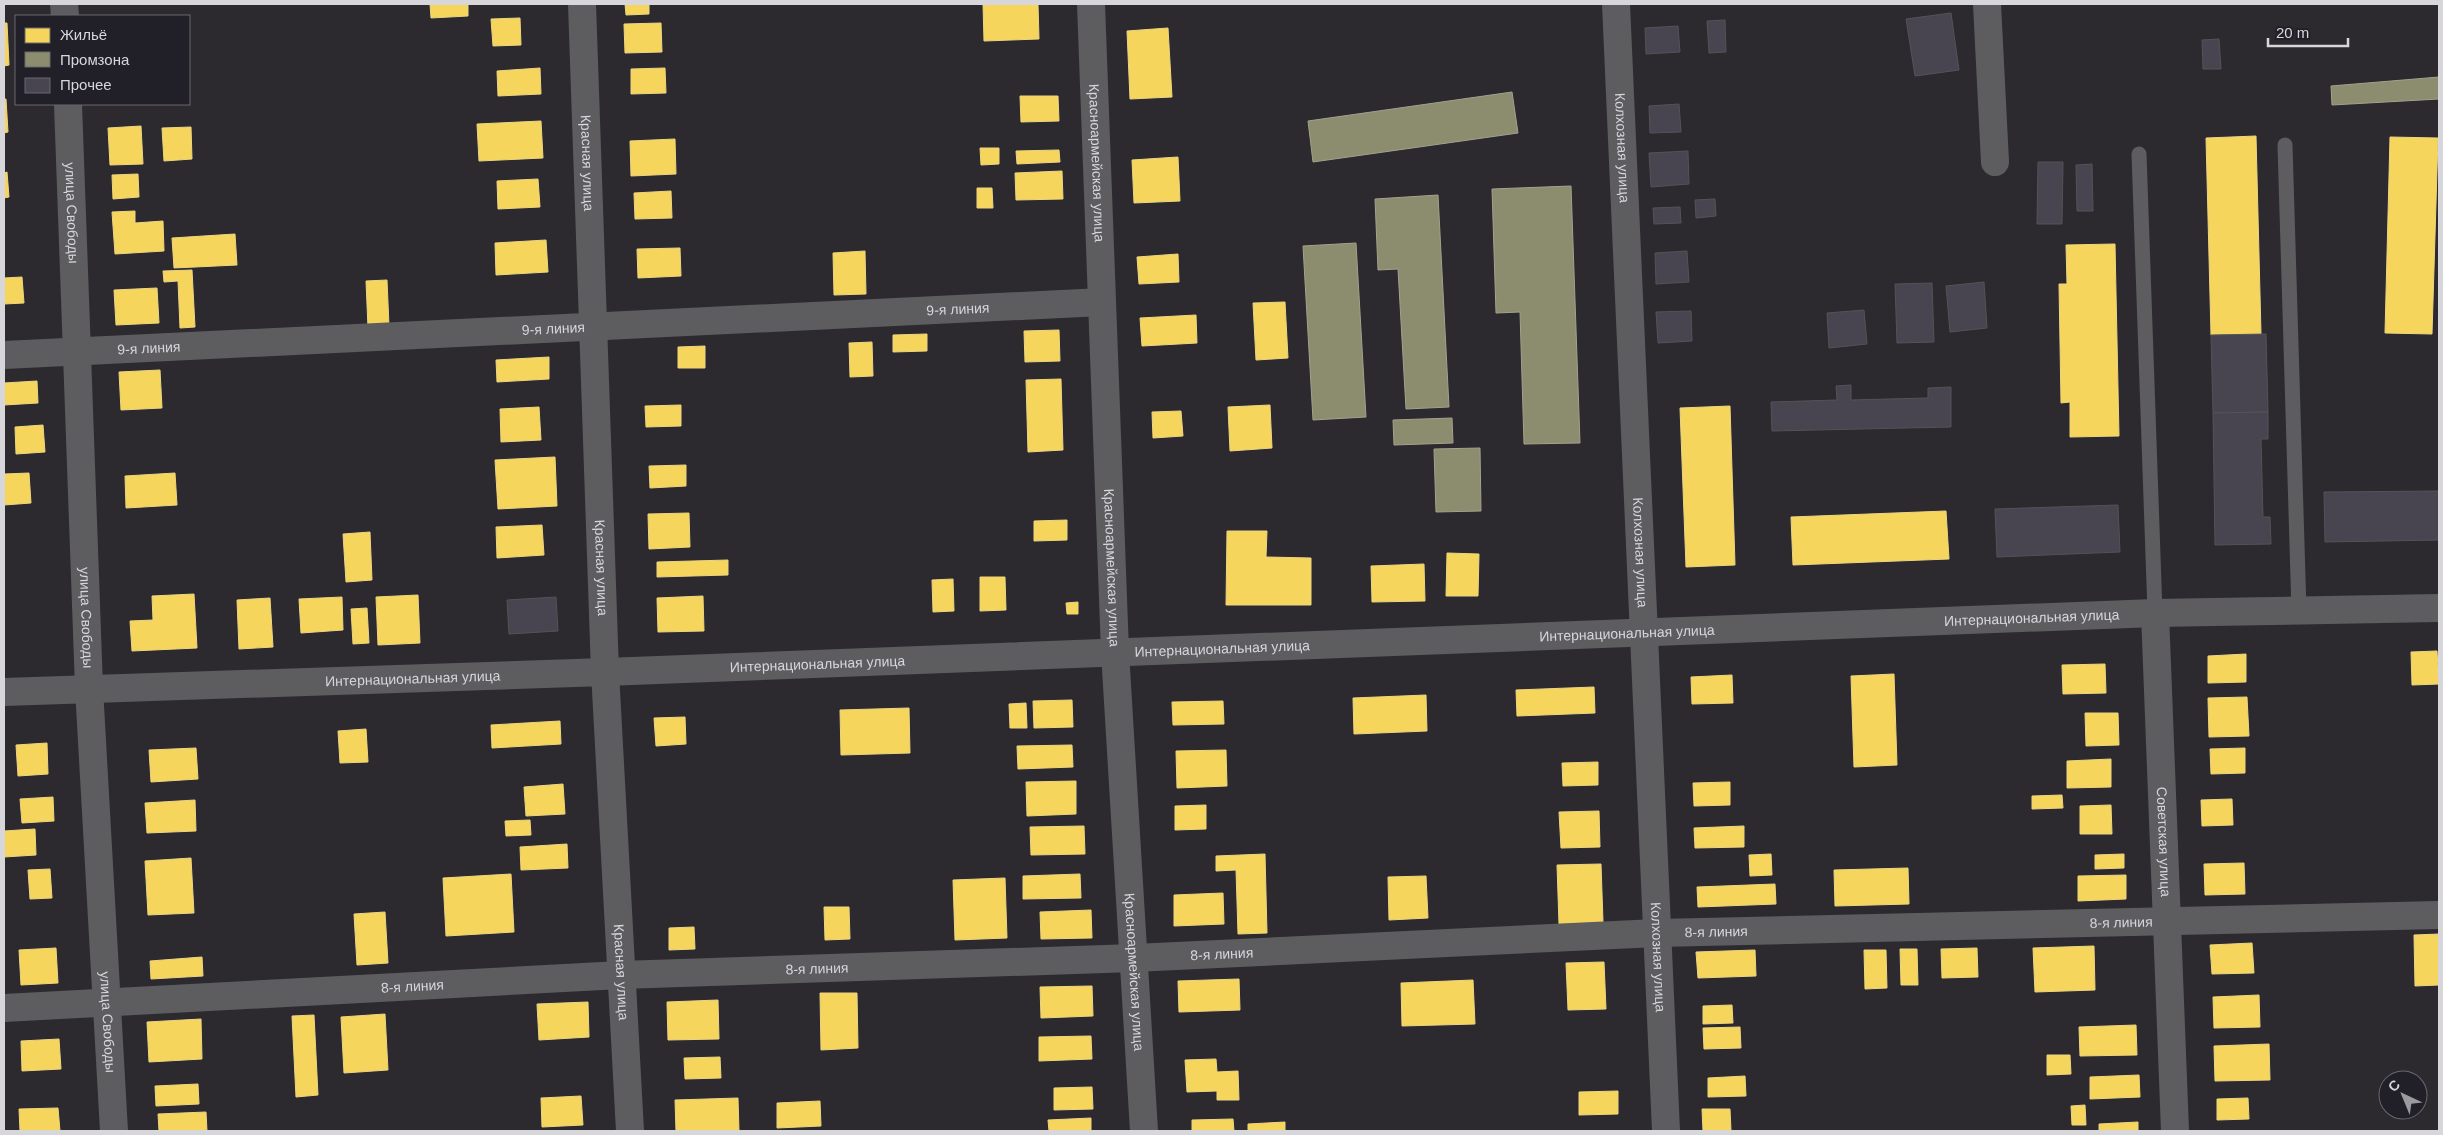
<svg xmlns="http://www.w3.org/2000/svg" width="2443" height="1135" font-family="Helvetica,sans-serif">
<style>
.homes{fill:#f6d55c;stroke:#edd582}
.industry{fill:#8c8c6e;stroke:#a2a28f}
.building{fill:#484550;stroke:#555357}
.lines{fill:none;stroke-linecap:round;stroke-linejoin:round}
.lane{stroke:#5d5d60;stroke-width:15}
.street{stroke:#5d5d60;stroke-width:28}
.secondary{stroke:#5d5d60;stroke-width:28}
.labels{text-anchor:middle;stroke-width:5;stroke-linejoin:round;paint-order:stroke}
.street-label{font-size:14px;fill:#d7d6db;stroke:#211f27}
</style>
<rect width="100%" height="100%" fill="#2c2a2f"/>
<!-- homes -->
<g class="homes">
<path d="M 430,4 L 468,4 L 468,16 L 431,18 Z"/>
<path d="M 625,4 L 649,4 L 649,14 L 626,15 Z"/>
<path d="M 983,4 L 1038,4 L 1039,39 L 984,41 Z"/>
<path d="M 520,18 L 521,45 L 493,46 L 491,19 Z"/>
<path d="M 4,23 L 7,23 L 9,65 L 4,66 Z"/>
<path d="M 661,23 L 662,52 L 625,53 L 624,24 Z"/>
<path d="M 1168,28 L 1172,97 L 1130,99 L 1127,31 Z"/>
<path d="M 540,68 L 541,94 L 498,96 L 497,71 Z"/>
<path d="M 665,68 L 666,93 L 631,94 L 631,69 Z"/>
<path d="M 1020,96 L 1058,96 L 1059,121 L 1021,122 Z"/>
<path d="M 4,99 L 6,99 L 8,132 L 4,133 Z"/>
<path d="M 541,121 L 543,158 L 479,161 L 477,124 Z"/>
<path d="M 141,126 L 143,164 L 110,165 L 108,128 Z"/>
<path d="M 191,127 L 192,159 L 164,161 L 162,128 Z"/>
<path d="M 2256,136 L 2261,334 L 2211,335 L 2206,138 Z"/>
<path d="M 2390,137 L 2438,138 L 2432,334 L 2385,333 Z"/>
<path d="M 675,139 L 676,174 L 631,176 L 630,141 Z"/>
<path d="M 980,148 L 999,148 L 999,164 L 981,165 Z"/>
<path d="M 1059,150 L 1060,162 L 1017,164 L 1016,151 Z"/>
<path d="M 1178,157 L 1180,201 L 1134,203 L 1132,160 Z"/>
<path d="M 1062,171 L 1063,199 L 1016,200 L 1015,173 Z"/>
<path d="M 7,172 L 9,197 L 4,198 L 4,173 Z"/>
<path d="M 138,174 L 139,197 L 113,199 L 112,175 Z"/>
<path d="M 538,179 L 540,207 L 498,209 L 497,181 Z"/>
<path d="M 977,188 L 992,188 L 993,208 L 977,208 Z"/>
<path d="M 671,191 L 672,218 L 635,219 L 634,193 Z"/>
<path d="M 135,211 L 135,223 L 163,221 L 164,251 L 115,254 L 112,212 Z"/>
<path d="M 235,234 L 237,265 L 174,268 L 172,238 Z"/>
<path d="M 546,240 L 548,272 L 496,275 L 495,243 Z"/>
<path d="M 2115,244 L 2119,436 L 2070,437 L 2070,402 L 2061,403 L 2059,284 L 2067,284 L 2066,245 Z"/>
<path d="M 680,248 L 681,276 L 638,278 L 637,249 Z"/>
<path d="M 865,251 L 866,294 L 834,295 L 833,253 Z"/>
<path d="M 1178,254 L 1179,282 L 1139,284 L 1137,257 Z"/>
<path d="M 192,270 L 195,327 L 180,328 L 178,281 L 164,282 L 163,271 Z"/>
<path d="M 22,277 L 24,303 L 4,304 L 4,278 Z"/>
<path d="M 387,280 L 389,326 L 368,328 L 366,281 Z"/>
<path d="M 157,288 L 159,323 L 116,325 L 114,290 Z"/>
<path d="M 1285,302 L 1288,358 L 1256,360 L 1253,303 Z"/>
<path d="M 1196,315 L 1197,343 L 1142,346 L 1140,318 Z"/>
<path d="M 1059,330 L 1060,361 L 1025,362 L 1024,331 Z"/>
<path d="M 927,334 L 927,351 L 893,352 L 893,335 Z"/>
<path d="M 872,342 L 873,376 L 850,377 L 849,343 Z"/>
<path d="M 705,346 L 705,368 L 678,368 L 678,347 Z"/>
<path d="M 549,357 L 549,379 L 497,382 L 496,360 Z"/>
<path d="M 160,370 L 162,408 L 121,410 L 119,372 Z"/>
<path d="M 1061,379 L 1063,450 L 1028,452 L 1026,380 Z"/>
<path d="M 37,381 L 38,403 L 4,405 L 4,383 Z"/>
<path d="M 681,405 L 681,426 L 646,427 L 645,406 Z"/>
<path d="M 1270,405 L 1272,448 L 1230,451 L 1228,407 Z"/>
<path d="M 1730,406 L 1735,565 L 1686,567 L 1680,408 Z"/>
<path d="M 539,407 L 541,440 L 501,442 L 500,409 Z"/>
<path d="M 1181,411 L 1183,436 L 1153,438 L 1152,412 Z"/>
<path d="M 43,425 L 45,452 L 16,454 L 15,427 Z"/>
<path d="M 555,457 L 557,506 L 498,509 L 495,460 Z"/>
<path d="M 686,465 L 686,486 L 650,488 L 649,466 Z"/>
<path d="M 29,473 L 31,503 L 4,505 L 4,474 Z"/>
<path d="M 175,473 L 177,505 L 126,508 L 125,476 Z"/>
<path d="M 1946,511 L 1949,559 L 1793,565 L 1791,517 Z"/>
<path d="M 689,513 L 690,547 L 649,549 L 648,514 Z"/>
<path d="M 1067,520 L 1067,540 L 1034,541 L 1034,521 Z"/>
<path d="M 542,525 L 544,555 L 497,558 L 496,527 Z"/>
<path d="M 1227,531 L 1267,531 L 1266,557 L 1311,558 L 1311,605 L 1226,605 Z"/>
<path d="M 370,532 L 372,580 L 346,582 L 343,534 Z"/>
<path d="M 1447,553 L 1479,554 L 1478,596 L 1446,596 Z"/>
<path d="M 728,560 L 728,575 L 657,577 L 657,562 Z"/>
<path d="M 1424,564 L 1425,601 L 1372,602 L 1371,566 Z"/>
<path d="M 980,577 L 1005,577 L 1006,610 L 980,611 Z"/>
<path d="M 953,579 L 954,611 L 933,612 L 932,580 Z"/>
<path d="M 194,594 L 197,648 L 132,651 L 130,621 L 153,620 L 152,596 Z"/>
<path d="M 418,595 L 420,643 L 378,645 L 376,597 Z"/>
<path d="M 703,596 L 704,631 L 658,632 L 657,598 Z"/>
<path d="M 342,597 L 343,630 L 301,633 L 299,599 Z"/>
<path d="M 270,598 L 273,647 L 239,649 L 237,600 Z"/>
<path d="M 1078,602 L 1078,614 L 1067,614 L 1066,603 Z"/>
<path d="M 367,608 L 369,643 L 353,644 L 351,609 Z"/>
<path d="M 2437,651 L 2439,684 L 2412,685 L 2411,652 Z"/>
<path d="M 2246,654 L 2246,682 L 2208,683 L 2208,656 Z"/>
<path d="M 2105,664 L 2106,693 L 2063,694 L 2062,665 Z"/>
<path d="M 1894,674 L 1897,765 L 1854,767 L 1851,676 Z"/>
<path d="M 1732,675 L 1733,703 L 1692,704 L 1691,677 Z"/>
<path d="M 1594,687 L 1595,713 L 1517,716 L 1516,690 Z"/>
<path d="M 1426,695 L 1427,731 L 1354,734 L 1353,698 Z"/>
<path d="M 2247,697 L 2249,736 L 2209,737 L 2208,698 Z"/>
<path d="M 1072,700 L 1073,727 L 1034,728 L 1033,701 Z"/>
<path d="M 1223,701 L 1224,724 L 1173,725 L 1172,702 Z"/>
<path d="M 1026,703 L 1027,728 L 1010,728 L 1009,704 Z"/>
<path d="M 909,708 L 910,753 L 841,755 L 840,710 Z"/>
<path d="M 2085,713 L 2118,713 L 2119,745 L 2086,746 Z"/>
<path d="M 685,717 L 686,744 L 656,746 L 654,718 Z"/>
<path d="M 560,721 L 561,744 L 492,748 L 491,725 Z"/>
<path d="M 366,729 L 368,762 L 340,763 L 338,731 Z"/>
<path d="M 47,743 L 48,774 L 18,776 L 16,745 Z"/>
<path d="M 1072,745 L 1073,767 L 1018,769 L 1017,746 Z"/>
<path d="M 196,748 L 198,779 L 151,782 L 149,750 Z"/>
<path d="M 2245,748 L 2245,773 L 2211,774 L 2210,749 Z"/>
<path d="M 1226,750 L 1227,786 L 1177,788 L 1176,751 Z"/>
<path d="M 2111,759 L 2111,787 L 2067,788 L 2067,761 Z"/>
<path d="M 1598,762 L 1598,785 L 1563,786 L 1562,763 Z"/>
<path d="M 1076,781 L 1076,814 L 1027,816 L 1026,782 Z"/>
<path d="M 1730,782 L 1730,805 L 1694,806 L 1693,783 Z"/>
<path d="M 563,784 L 565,814 L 526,816 L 524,787 Z"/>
<path d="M 2062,795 L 2063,808 L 2032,809 L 2032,796 Z"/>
<path d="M 53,797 L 54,821 L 22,823 L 20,799 Z"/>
<path d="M 2232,799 L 2233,825 L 2202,826 L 2201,800 Z"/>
<path d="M 195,800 L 196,831 L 147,833 L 145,803 Z"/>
<path d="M 1206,805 L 1206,829 L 1175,830 L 1175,806 Z"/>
<path d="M 2111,805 L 2112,834 L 2080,834 L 2080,806 Z"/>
<path d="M 1599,811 L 1600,847 L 1561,848 L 1559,812 Z"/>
<path d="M 530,820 L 531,835 L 506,836 L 505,821 Z"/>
<path d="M 1084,826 L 1085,854 L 1031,855 L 1030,827 Z"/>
<path d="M 1744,826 L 1744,847 L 1695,848 L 1694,828 Z"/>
<path d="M 35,829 L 36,855 L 4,857 L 4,831 Z"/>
<path d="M 567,844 L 568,868 L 521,870 L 520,847 Z"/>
<path d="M 1265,854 L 1267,933 L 1238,934 L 1236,870 L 1216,871 L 1216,856 Z"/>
<path d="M 1771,854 L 1772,875 L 1750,876 L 1749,855 Z"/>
<path d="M 2124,854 L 2124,868 L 2095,869 L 2095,855 Z"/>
<path d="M 191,858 L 194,913 L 148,915 L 145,861 Z"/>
<path d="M 2244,863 L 2245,894 L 2205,895 L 2204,864 Z"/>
<path d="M 1601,864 L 1603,922 L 1559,924 L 1557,865 Z"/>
<path d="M 1908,868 L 1909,904 L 1835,906 L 1834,870 Z"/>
<path d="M 50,869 L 52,898 L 30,899 L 28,870 Z"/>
<path d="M 511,874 L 514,932 L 446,936 L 443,878 Z"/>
<path d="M 1080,874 L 1081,898 L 1023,899 L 1023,876 Z"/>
<path d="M 2126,875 L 2126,899 L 2078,901 L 2078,876 Z"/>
<path d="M 1426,876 L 1428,918 L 1389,920 L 1388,877 Z"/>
<path d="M 1005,878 L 1007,938 L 955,940 L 953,880 Z"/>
<path d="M 1775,884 L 1776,904 L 1698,907 L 1697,887 Z"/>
<path d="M 1223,893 L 1224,924 L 1174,926 L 1174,895 Z"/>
<path d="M 824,907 L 849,907 L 850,939 L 825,940 Z"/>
<path d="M 1091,910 L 1092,938 L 1041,939 L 1040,912 Z"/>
<path d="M 385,912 L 388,963 L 357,965 L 354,914 Z"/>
<path d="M 694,927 L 695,949 L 669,950 L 669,928 Z"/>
<path d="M 2439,934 L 2439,985 L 2415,986 L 2414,935 Z"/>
<path d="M 2252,943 L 2254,973 L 2212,974 L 2210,945 Z"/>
<path d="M 2094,946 L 2095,990 L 2035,992 L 2033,948 Z"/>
<path d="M 56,948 L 58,983 L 21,985 L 19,950 Z"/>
<path d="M 1977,948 L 1978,977 L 1942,978 L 1941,949 Z"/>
<path d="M 1900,949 L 1917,949 L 1918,985 L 1901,985 Z"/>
<path d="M 1755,950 L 1756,976 L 1698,978 L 1696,952 Z"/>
<path d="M 1864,950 L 1886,950 L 1887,988 L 1865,989 Z"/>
<path d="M 202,957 L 203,976 L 151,979 L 150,961 Z"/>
<path d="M 1604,962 L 1606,1009 L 1568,1010 L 1566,963 Z"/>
<path d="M 1239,979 L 1240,1010 L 1179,1012 L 1178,981 Z"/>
<path d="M 1473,980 L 1475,1024 L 1402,1026 L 1401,983 Z"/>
<path d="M 1092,986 L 1093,1016 L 1041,1018 L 1040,987 Z"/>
<path d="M 820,993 L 857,993 L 858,1048 L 821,1050 Z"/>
<path d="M 2259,995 L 2260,1027 L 2214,1028 L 2213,997 Z"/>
<path d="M 718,1000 L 719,1039 L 668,1040 L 667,1002 Z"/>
<path d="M 588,1002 L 589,1037 L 539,1040 L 537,1004 Z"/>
<path d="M 1732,1005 L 1733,1023 L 1703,1024 L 1703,1006 Z"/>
<path d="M 385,1014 L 388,1070 L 344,1073 L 341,1017 Z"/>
<path d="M 314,1015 L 318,1095 L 296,1097 L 292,1016 Z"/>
<path d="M 201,1019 L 202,1059 L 149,1062 L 147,1022 Z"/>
<path d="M 2136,1025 L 2137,1055 L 2080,1056 L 2079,1027 Z"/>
<path d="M 1740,1027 L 1741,1048 L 1704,1049 L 1703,1028 Z"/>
<path d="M 1091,1036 L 1092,1059 L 1039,1061 L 1039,1037 Z"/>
<path d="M 59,1039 L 61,1069 L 22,1071 L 21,1041 Z"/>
<path d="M 2269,1044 L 2270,1080 L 2215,1081 L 2214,1046 Z"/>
<path d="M 2047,1055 L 2070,1055 L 2071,1074 L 2047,1075 Z"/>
<path d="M 720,1057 L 721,1078 L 685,1079 L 684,1058 Z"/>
<path d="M 1216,1059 L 1217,1072 L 1238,1071 L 1239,1100 L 1217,1100 L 1217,1091 L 1187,1092 L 1185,1060 Z"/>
<path d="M 2139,1075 L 2140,1097 L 2090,1099 L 2090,1077 Z"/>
<path d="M 1745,1076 L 1746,1096 L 1708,1097 L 1708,1078 Z"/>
<path d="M 198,1084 L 199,1104 L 156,1106 L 155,1086 Z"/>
<path d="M 1092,1087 L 1093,1109 L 1054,1110 L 1054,1088 Z"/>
<path d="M 1618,1091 L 1618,1114 L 1579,1115 L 1579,1092 Z"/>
<path d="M 581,1096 L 583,1125 L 542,1127 L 541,1098 Z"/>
<path d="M 738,1098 L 739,1131 L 676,1131 L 675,1100 Z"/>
<path d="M 2248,1098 L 2249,1119 L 2217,1120 L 2217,1099 Z"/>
<path d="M 820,1101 L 821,1126 L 777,1128 L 777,1103 Z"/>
<path d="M 2085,1105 L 2086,1125 L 2072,1125 L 2071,1106 Z"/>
<path d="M 58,1108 L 60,1131 L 20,1131 L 19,1109 Z"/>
<path d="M 1702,1109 L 1730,1109 L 1731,1131 L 1703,1131 Z"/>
<path d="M 206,1112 L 207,1131 L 159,1131 L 158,1114 Z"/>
<path d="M 1091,1118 L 1091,1131 L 1049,1131 L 1048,1120 Z"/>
<path d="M 1233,1119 L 1234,1131 L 1192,1131 L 1192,1120 Z"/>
<path d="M 1285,1122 L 1285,1131 L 1248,1131 L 1248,1124 Z"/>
<path d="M 2138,1122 L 2138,1131 L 2099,1131 L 2099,1124 Z"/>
</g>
<!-- industry -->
<g class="industry">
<path d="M 2439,77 L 2439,99 L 2332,105 L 2331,86 Z"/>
<path d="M 1512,92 L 1518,133 L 1313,162 L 1308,121 Z"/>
<path d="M 1571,186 L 1580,443 L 1524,444 L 1520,312 L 1496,313 L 1492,189 Z"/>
<path d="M 1438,195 L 1449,407 L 1406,409 L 1398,269 L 1378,270 L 1375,199 Z"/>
<path d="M 1356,243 L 1366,417 L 1313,420 L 1303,246 Z"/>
<path d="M 1452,418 L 1453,443 L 1394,445 L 1393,420 Z"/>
<path d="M 1480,448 L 1481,511 L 1436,512 L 1434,449 Z"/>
</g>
<!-- building -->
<g class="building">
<path d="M 1951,13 L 1959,70 L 1915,76 L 1906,19 Z"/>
<path d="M 1725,20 L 1726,52 L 1709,53 L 1707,21 Z"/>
<path d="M 1678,26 L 1680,52 L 1646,54 L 1645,28 Z"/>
<path d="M 2219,39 L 2221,69 L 2203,69 L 2202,40 Z"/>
<path d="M 1679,104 L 1681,132 L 1650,133 L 1649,106 Z"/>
<path d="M 1688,151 L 1689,184 L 1651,187 L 1649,153 Z"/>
<path d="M 2038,162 L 2063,162 L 2062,224 L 2037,224 Z"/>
<path d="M 2092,164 L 2093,211 L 2077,211 L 2076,165 Z"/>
<path d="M 1715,199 L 1716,216 L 1696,218 L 1695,200 Z"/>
<path d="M 1680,207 L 1681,223 L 1654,224 L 1653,208 Z"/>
<path d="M 1687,251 L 1689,282 L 1656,284 L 1655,253 Z"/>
<path d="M 1984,282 L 1987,328 L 1950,332 L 1946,286 Z"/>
<path d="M 1932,283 L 1934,342 L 1897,343 L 1895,284 Z"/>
<path d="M 1864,310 L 1867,344 L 1829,348 L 1827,313 Z"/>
<path d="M 1691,311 L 1692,341 L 1658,343 L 1656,312 Z"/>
<path d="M 2266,334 L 2268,412 L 2213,413 L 2211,335 Z"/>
<path d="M 1851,385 L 1851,400 L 1928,398 L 1928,388 L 1951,387 L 1951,427 L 1772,431 L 1771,402 L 1837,400 L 1836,386 Z"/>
<path d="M 2268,412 L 2268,439 L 2261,439 L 2263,517 L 2270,517 L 2271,544 L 2215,545 L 2213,413 Z"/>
<path d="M 2439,491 L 2439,540 L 2325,542 L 2324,492 Z"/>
<path d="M 2118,505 L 2120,552 L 1997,557 L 1995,509 Z"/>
<path d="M 556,597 L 558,631 L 509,634 L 507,600 Z"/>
</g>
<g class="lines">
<!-- lane -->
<g class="lane">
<path d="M 2285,145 L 2299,611"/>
<path d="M 2139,154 L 2155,613"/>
</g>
<!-- street -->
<g class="street">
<path d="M 64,4 L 65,16"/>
<path id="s1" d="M 582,4 L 605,672 L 630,1131"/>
<path id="s2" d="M 1091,4 L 1115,652 L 1144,1131"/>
<path d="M 1987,4 L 1995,162"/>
<path id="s3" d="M 68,104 L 89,688 L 114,1131"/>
<path id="s4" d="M 4,355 L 1102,302"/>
<path id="s5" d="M 2155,613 L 2175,1131"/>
<path id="s6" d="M 4,1008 L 621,975 L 1134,958 L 1657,933 L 2439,915"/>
</g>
<!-- secondary -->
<g class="secondary">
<path id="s7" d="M 1616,4 L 1666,1131"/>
<path id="s8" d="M 4,692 L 605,672 L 2155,613 L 2439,608"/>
</g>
</g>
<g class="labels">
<!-- street labels -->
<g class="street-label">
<text dy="5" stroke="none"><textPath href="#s7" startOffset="144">Колхозная улица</textPath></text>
<text dy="5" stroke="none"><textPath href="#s1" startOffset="159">Красная улица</textPath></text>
<text dy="5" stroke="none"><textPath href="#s2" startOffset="159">Красноармейская улица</textPath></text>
<text dy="5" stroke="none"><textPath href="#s3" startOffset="109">улица Свободы</textPath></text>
<text dy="5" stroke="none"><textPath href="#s4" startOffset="955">9-я линия</textPath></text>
<text dy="5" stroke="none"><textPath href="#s4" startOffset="550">9-я линия</textPath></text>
<text dy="5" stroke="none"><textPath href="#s4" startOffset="145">9-я линия</textPath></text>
<text dy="5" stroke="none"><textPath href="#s7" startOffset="549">Колхозная улица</textPath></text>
<text dy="5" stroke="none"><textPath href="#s1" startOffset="564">Красная улица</textPath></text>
<text dy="5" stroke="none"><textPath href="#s2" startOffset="564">Красноармейская улица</textPath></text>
<text dy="5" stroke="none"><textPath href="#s3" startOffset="514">улица Свободы</textPath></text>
<text dy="5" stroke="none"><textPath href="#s8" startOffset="2029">Интернациональная улица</textPath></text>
<text dy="5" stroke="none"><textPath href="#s8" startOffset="1624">Интернациональная улица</textPath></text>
<text dy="5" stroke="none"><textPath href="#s8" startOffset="1219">Интернациональная улица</textPath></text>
<text dy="5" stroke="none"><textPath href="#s8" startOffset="814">Интернациональная улица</textPath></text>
<text dy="5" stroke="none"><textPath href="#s8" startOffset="409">Интернациональная улица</textPath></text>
<text dy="5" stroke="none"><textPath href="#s5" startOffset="229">Советская улица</textPath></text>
<text dy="5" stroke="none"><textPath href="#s6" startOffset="2119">8-я линия</textPath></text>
<text dy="5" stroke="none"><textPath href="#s6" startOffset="1714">8-я линия</textPath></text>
<text dy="5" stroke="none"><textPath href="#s6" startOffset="1219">8-я линия</textPath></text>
<text dy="5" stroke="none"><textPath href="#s7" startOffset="954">Колхозная улица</textPath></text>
<text dy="5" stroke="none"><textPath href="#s6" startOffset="814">8-я линия</textPath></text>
<text dy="5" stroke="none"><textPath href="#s1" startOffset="969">Красная улица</textPath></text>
<text dy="5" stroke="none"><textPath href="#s2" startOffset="969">Красноармейская улица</textPath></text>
<text dy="5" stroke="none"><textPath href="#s6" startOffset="409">8-я линия</textPath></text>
<text dy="5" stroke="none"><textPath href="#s3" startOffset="919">улица Свободы</textPath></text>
</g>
</g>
<!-- border -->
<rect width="2443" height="1135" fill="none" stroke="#d7d6db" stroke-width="10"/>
<!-- legend -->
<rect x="15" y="15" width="175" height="90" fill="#211f27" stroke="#6a686f"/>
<rect x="25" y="28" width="25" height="15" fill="#f6d55c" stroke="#6a686f"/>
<text x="60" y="40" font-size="15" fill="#d7d6db">Жильё</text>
<rect x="25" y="52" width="25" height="15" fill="#8c8c6e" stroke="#6a686f"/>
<text x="60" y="65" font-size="15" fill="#d7d6db">Промзона</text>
<rect x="25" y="78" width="25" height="15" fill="#484550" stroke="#6a686f"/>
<text x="60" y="90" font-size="15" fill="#d7d6db">Прочее</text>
<!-- north arrow -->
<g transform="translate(2403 1095) rotate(316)"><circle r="24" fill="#211f27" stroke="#6a686f"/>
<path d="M0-4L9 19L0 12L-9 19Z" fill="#9b9a9f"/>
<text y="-8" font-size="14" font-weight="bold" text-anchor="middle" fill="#d7d6db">С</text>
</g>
<!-- scale -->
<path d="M2268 38v8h80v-8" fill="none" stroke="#d7d6db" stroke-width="2.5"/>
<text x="2276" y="38" font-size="15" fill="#d7d6db" stroke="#211f27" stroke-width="4" paint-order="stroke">20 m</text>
</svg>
